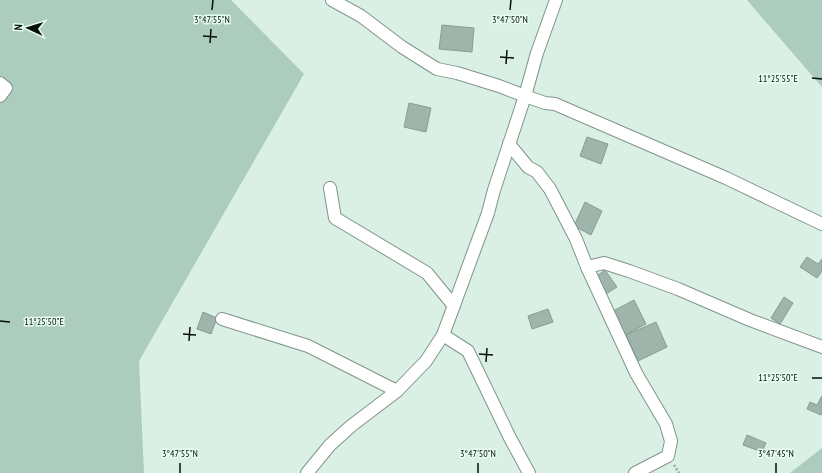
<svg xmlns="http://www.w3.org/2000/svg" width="822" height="473" font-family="'PT Sans Narrow',sans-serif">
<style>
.green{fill:#acccbd}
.building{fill:#9fb4ab;stroke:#889c93}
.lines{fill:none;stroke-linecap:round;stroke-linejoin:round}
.minor-casing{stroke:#80948b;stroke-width:14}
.path{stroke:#96a79f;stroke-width:2.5;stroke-dasharray:2 2;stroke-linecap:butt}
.minor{stroke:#fff;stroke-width:12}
.ticks{fill:none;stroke:#070e0b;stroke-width:1.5}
.ticks-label{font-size:10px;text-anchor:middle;fill:#070e0b;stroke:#e7fdf2;stroke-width:3;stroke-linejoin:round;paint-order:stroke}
</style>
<rect width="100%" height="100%" fill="#daf0e5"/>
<!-- green -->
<g class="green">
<path d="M 0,0 L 231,0 L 304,74 L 139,361 L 144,473 L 0,473 Z"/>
<path d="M 747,0 L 822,0 L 822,87 Z"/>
<path d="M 822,448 L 822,473 L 790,473 Z"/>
</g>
<!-- building -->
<g class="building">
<path d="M 442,25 L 474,28 L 472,52 L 439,49 Z"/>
<path d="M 409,103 L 431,108 L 426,132 L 404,127 Z"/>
<path d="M 587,137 L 608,144 L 601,164 L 580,156 Z"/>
<path d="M 585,202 L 602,211 L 591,235 L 574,226 Z"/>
<path d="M 807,257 L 818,264 L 822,259 L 822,271 L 817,278 L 800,267 Z"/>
<path d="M 605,270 L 617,287 L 606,294 L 594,278 Z"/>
<path d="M 784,297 L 793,303 L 780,324 L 771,318 Z"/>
<path d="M 634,300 L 646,324 L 625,335 L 613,311 Z"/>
<path d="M 548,309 L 553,322 L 532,329 L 528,316 Z"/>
<path d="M 203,312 L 217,318 L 211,334 L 197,329 Z"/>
<path d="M 656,322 L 667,347 L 638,361 L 626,335 Z"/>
<path d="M 822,396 L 822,412 L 821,415 L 807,409 L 810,402 L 817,405 Z"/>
<path d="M 747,435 L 766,443 L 762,452 L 743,445 Z"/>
</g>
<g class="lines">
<defs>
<g id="minor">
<path d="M 332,0 L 361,16 L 402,47 L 437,69 L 457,73 L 499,86 L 525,96 L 537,53 L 556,0"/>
<path d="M 0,83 L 6,88 L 0,96"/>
<path d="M 509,144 L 528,167 L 537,172 L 550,189 L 576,239 L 587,267 L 636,373 L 666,424 L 671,441 L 668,456 L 635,473"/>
<path d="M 330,188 L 335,218 L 427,273 L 454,306"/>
<path d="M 587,267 L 604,263 L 629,271 L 678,289 L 750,320 L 822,347"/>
<path d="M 222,319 L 308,346 L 397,391"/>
<path d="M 443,335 L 468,351 L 509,436 L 529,473"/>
<path d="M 307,473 L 330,445 L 351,426 L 397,391 L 426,361 L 443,335 L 488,213 L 494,190 L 525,96 L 545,103 L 555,104 L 726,178 L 822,224"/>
</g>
</defs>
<!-- minor casing -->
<use href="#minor" class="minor-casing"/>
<!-- path -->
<path class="path" d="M 674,465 L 679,473"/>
<!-- minor -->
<use href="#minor" class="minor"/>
</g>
<!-- ticks -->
<path class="ticks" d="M 212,10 L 213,0M 510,10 L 511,0M 203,36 L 217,37M 210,43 L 211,29M 500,57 L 514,58M 506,64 L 507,50M 812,78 L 822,79M 0,321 L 10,322M 183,334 L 196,335M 189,341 L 190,327M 479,354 L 493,355M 486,362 L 487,348M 812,378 L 822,378M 180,473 L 180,463M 478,473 L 478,463M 776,473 L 776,463"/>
<g class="ticks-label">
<text x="212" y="23">3°47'55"N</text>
<text x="510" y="23">3°47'50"N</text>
<text x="778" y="82">11°25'55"E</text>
<text x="44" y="325">11°25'50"E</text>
<text x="778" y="381">11°25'50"E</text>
<text x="180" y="457">3°47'55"N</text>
<text x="478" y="457">3°47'50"N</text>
<text x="776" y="457">3°47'45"N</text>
</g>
<!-- north arrow -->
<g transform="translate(28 28) rotate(274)" stroke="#e7fdf2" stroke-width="3" paint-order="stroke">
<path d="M0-3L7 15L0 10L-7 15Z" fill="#070e0b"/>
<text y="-6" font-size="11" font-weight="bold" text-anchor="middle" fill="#070e0b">N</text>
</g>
</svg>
